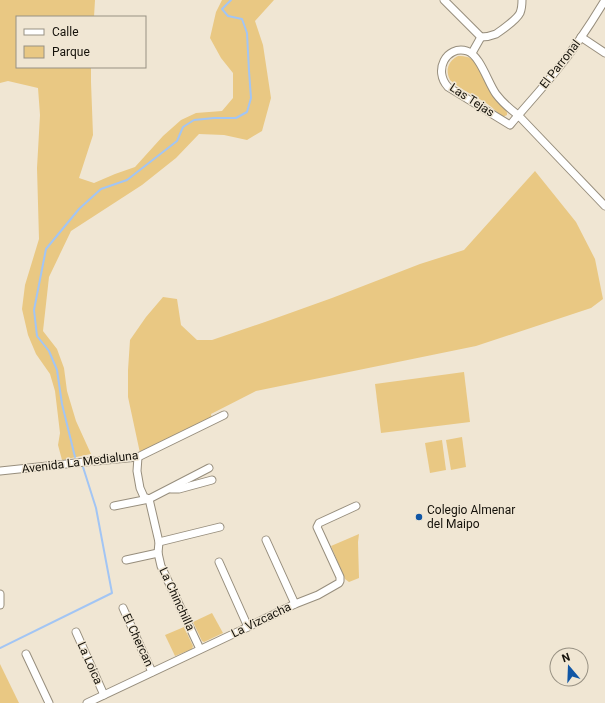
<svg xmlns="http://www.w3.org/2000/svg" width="605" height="703" font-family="Roboto,sans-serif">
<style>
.green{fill:#e9c883}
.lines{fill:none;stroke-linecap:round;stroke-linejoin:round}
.stream{stroke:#a2c5f4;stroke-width:2}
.minor-casing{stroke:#978e7d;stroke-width:9}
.minor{stroke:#fff;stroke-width:7}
.poi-dot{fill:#1056a5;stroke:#f0e6d3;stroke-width:1.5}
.labels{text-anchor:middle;stroke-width:3;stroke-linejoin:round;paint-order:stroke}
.street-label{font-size:12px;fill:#15120b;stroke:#f0e6d3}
.poi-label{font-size:12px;fill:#15120b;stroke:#f0e6d3;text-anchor:start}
</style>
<rect width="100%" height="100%" fill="#f0e6d3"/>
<!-- green -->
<g class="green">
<path d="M 0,0 L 95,0 L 94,17 L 17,17 L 17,67 L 91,67 L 91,82 L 93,135 L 79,178 L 94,183 L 115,174 L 135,167 L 163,136 L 181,120 L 196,113 L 222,111 L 233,98 L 233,73 L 221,58 L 210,38 L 216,12 L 222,0 L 274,0 L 255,21 L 263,45 L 271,98 L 262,131 L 247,140 L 224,135 L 199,134 L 176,158 L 142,185 L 71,231 L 49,277 L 43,331 L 57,349 L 64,368 L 67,391 L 76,421 L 91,454 L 62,460 L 58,445 L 60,433 L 55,391 L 50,374 L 36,354 L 28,335 L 22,309 L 25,285 L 39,239 L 37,168 L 40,115 L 38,88 L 8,81 L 0,83 Z"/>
<path d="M 458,56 C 466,56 471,57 476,63 L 506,110 L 507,113 L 507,115 C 502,118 500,115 497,112 C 484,98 464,93 450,80 C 445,70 448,61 458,56 Z"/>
<path d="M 535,171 L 576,222 L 595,259 L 603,299 L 591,308 L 476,346 L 256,391 L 211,414 L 212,419 L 140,453 L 128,397 L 128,370 L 130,340 L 146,317 L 163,297 L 177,299 L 181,325 L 197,340 L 212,340 L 265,322 L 332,298 L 420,264 L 464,250 Z"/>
<path d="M 464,372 L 470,422 L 381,433 L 375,384 Z"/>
<path d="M 462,437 L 466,467 L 451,470 L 446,440 Z"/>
<path d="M 442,440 L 446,470 L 430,473 L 425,443 Z"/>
<path d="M 359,534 L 358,542 L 359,578 L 349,582 L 345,579 L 331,546 Z"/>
<path d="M 212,613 L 223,633 L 204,642 L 202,641 L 193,622 Z"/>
<path d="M 184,627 L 193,646 L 192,649 L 175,656 L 165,635 Z"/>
<path d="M 0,664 L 19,703 L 0,703 Z"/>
</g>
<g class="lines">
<!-- stream -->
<g class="stream">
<path d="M 75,457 L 62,404 L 57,370 L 49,351 L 37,336 L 34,310 L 46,249 L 79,209 L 101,189 L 127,180 L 177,141 L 183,127 L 194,120 L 214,118 L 236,118 L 247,112 L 251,98 L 249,71 L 247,33 L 242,19 L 228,16 L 222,9 L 231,0"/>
<path d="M 0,648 L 112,593 L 96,508 L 83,467"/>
</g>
<defs>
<g id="minor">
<path d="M 444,0 L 481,37 C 486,37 491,36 496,34 C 502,30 517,19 520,13 C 522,8 522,4 522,0"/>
<path d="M 605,0 C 590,25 574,49 556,71 C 541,90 525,107 510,125 L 448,87 C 433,71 446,45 467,51 C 480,55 488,83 496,94 C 502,102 510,109 518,115 L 605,206"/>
<path d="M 581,37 L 605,53"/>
<path d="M 472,53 L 481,37"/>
<path d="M 138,457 L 137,471 L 140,488 L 144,497 L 149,499 L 159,542 L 158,553 L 161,566 L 200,649"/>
<path d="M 0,471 L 85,462 L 138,457 L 224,415"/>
<path d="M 171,489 L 179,489 L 212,480"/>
<path d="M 114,506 L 149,499 L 209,468"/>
<path d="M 266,540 L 295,604"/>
<path d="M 159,542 L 220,527"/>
<path d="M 126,560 L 158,553"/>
<path d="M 219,562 L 248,627"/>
<path d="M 0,594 L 0,605"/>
<path d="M 123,608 L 152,672"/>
<path d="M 76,632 L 104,695"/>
<path d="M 26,654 L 49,703"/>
<path d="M 87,703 L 248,627 L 295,604 L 318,595 L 339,583 L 340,581 L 340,577 L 317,527 L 319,523 L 356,506"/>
</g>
</defs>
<!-- minor casing -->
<use href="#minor" class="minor-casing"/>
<!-- minor -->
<use href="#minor" class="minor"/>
</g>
<!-- markers -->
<circle class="poi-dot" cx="419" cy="517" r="4"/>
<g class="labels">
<!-- street labels -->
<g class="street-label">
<text transform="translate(560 64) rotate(-52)" y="4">El Parronal</text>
<text transform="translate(472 100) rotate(33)" y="4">Las Tejas</text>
<text transform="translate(80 462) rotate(-7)" y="4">Avenida La Medialuna</text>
<text transform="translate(177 599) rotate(65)" y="4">La Chinchilla</text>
<text transform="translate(261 620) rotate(-26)" y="4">La Vizcacha</text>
<text transform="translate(138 640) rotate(65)" y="4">El Chercan</text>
<text transform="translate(90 663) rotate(66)" y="4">La Loica</text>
</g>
<!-- poi labels -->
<g class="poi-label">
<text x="427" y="514">Colegio Almenar<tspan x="427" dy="14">del Maipo</tspan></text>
</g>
</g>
<!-- legend -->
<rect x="16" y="16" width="130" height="52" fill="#f0e6d3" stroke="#989183"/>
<rect x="24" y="29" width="20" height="6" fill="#ffffff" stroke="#989183"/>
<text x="52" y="36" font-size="12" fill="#15120b">Calle</text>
<rect x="24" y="46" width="20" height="12" fill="#e9c883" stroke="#989183"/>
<text x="52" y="56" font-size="12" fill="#15120b">Parque</text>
<!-- north arrow -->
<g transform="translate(569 667) rotate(341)"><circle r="19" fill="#f0e6d3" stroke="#989183"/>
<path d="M0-3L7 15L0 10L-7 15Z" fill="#1056a5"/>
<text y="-6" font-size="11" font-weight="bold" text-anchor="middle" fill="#15120b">N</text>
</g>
</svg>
